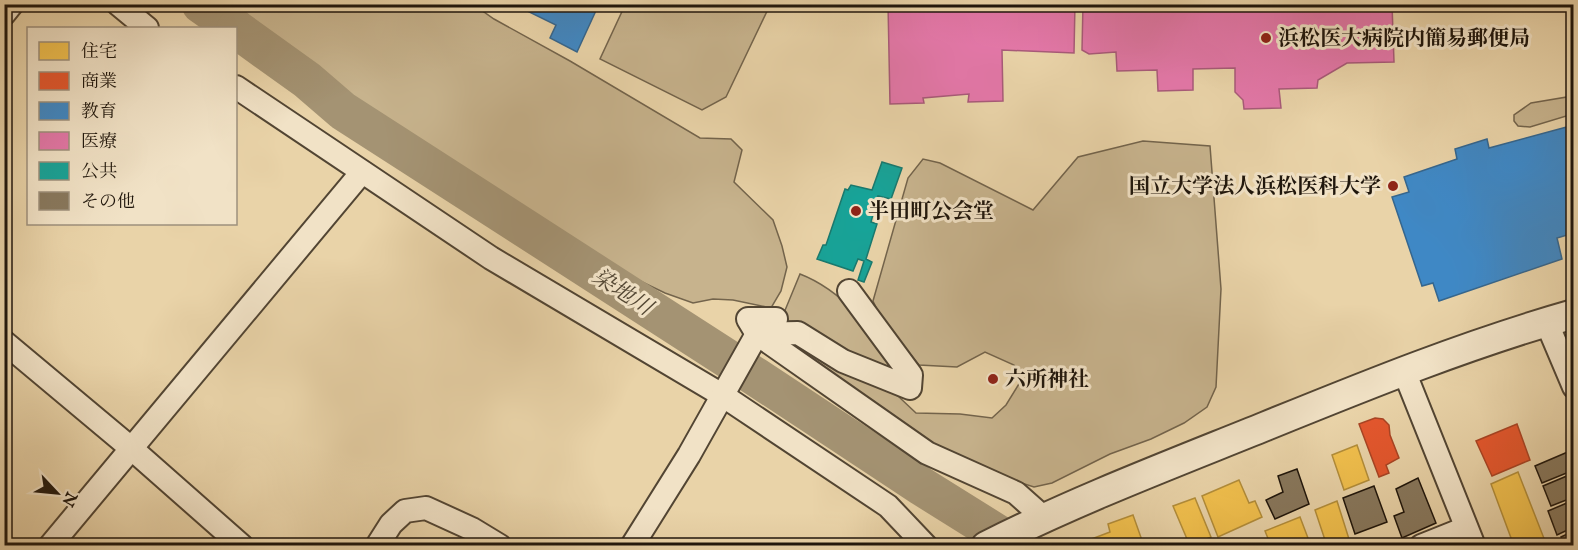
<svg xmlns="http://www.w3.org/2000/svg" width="1578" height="550" font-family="'IM FELL English','Noto Serif JP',serif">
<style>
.green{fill:#c7b38d;stroke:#73644c;stroke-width:1.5}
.homes{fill:#f2c14e;stroke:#b38e3a;stroke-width:1.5}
.shops{fill:#e4572e;stroke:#a94424;stroke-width:1.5}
.schools{fill:#3f88c5;stroke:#35668e;stroke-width:1.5}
.health{fill:#e377a8;stroke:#a85a79;stroke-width:1.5}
.public{fill:#17a398;stroke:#19796e;stroke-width:1.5}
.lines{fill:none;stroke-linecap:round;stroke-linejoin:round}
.river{stroke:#a49373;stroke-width:39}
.building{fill:#88785d;stroke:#1f160c;stroke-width:1.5}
.minor-casing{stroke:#524533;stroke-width:26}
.tertiary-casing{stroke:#524533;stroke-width:32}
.minor{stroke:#f1e2c6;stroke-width:22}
.tertiary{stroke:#f1e2c6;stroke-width:28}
.poi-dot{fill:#8f2418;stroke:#f1e2c6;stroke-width:2}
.labels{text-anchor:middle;stroke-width:6;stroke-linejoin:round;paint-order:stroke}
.poi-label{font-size:21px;font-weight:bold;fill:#1f160c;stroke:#f1e2c6;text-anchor:start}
.water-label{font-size:22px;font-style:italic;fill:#544835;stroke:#f1e2c6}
</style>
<rect width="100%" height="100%" fill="#e9d3a8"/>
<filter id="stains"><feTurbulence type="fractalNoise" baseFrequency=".00333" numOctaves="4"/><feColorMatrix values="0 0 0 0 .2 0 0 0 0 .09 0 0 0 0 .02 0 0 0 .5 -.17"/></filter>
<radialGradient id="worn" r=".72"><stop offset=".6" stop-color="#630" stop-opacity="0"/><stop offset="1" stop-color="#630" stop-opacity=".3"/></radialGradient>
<!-- green -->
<g class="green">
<path d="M 213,5 L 474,5 L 494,19 L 570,61 L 700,138 L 731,139 L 742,150 L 734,182 L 773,220 L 782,246 L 787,267 L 781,291 L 771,308 L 733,300 L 713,299 L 693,303 L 665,293 L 590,257 L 479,190 L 348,103 L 306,67 Z"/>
<path d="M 625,5 L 625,4 L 770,5 L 726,97 L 702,110 L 600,59 Z"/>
<path d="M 1573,96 L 1573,114 L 1530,127 L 1518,126 L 1514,121 L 1514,115 L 1531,103 Z"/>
<path d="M 1143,141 L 1210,146 L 1221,289 L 1216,387 L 1207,407 L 1184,423 L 1151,439 L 1110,454 L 1052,483 L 1034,487 L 987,472 L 932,449 L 773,339 L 799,340 L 898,396 L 916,413 L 960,414 L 992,418 L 1006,405 L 1022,379 L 1014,365 L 985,352 L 957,367 L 919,365 L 881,318 L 873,301 L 908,178 L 923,159 L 940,163 L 1033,210 L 1078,157 Z"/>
<path d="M 800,274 C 849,293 877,338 907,379 L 781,320 Z"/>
</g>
<!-- homes -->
<g class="homes">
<path d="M 1357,445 L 1369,480 L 1344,490 L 1332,455 Z"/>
<path d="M 1518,472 L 1545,541 L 1534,546 L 1514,546 L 1491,484 Z"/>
<path d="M 1239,480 L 1249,503 L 1255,501 L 1262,517 L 1218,537 L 1202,496 Z"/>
<path d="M 1195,498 L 1211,537 L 1190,546 L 1173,506 Z"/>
<path d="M 1337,501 L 1349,539 L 1333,546 L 1327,546 L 1315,510 Z"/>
<path d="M 1133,515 L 1144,546 L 1098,546 L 1089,540 L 1110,532 L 1108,524 Z"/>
<path d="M 1300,517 L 1311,546 L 1271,546 L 1265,531 Z"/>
</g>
<!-- shops -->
<g class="shops">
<path d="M 1375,418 L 1383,419 L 1389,425 L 1390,435 L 1399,458 L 1386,465 L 1389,473 L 1379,477 L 1359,424 Z"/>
<path d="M 1517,424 L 1530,460 L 1492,476 L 1476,441 Z"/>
</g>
<!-- schools -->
<g class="schools">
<path d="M 525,4 L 599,4 L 577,52 L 550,38 L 556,25 L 523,9 Z"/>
<path d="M 1574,125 L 1574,233 L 1557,238 L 1562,259 L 1439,301 L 1433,283 L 1422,286 L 1392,197 L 1409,192 L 1404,177 L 1457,159 L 1455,149 L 1487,139 L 1489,148 Z"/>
</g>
<!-- health -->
<g class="health">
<path d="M 888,4 L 1075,4 L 1074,53 L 1002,50 L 1003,101 L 968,102 L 969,94 L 923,98 L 924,103 L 890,104 Z"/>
<path d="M 1083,4 L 1392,4 L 1394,62 L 1347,63 L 1318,80 L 1317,88 L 1279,89 L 1281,108 L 1244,109 L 1243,100 L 1235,92 L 1235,68 L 1193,69 L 1193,90 L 1158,91 L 1157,70 L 1117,71 L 1116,52 L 1089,54 L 1082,50 Z"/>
</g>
<!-- public -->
<path class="public" d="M 882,162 L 902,168 L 891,199 L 878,196 L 871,222 L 877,224 L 866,259 L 872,262 L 864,282 L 858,280 L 864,261 L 858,259 L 853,271 L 817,259 L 823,245 L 826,245 L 845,189 L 848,190 L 851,185 L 872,190 Z"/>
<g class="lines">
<!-- river -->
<g class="river">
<path d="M 201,4 L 235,28"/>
<path d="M 236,29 L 307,80 L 343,111 L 756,377 L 921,486 L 1017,546"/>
</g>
</g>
<!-- building -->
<g class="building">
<path d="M 1570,451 L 1574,459 L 1574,470 L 1542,483 L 1535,466 Z"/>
<path d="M 1297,469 L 1309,504 L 1275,519 L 1266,500 L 1283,492 L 1278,476 Z"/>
<path d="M 1574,473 L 1574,497 L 1551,506 L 1543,486 Z"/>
<path d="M 1418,478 L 1436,523 L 1402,538 L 1394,516 L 1404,512 L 1396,489 Z"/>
<path d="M 1374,486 L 1387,522 L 1355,534 L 1343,498 Z"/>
<path d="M 1574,500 L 1574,527 L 1557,535 L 1548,511 Z"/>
<path d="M 1574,531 L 1574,546 L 1564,546 L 1561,537 Z"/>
</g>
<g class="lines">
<defs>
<g id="minor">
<path d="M 118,4 L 147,28"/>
<path d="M 4,14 L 12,4"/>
<path d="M 236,87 L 491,258 L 722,395 L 888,506 L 926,546"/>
<path d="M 776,319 L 748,319 L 757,334 L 927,453 L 1016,493 L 1043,517"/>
<path d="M 1546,321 L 1574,387"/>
<path d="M 757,334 L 798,333 L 843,361 L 910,388 L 911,375 L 849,291"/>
<path d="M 4,342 L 132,449 L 242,546"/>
<path d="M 1404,371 L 1474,546"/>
<path d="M 50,546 L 362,172"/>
<path d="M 377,546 L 391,524 L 405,511 L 426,508 L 472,529 L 500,546"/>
<path d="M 632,546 L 689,455 L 757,334"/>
<path d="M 1421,546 L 1466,528"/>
</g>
<path id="tertiary" d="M 986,546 C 1077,500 1172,464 1266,426 C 1367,385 1468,344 1574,314"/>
</defs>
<!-- minor casing -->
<use href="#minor" class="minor-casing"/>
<!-- tertiary casing -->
<use href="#tertiary" class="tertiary-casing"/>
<!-- minor -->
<use href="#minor" class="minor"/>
<!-- tertiary -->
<use href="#tertiary" class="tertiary"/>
</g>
<!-- markers -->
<g class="poi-dot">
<circle cx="1266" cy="38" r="6"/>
<circle cx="1393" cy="186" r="6"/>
<circle cx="856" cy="211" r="6"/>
<circle cx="993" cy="379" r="6"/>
</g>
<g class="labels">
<!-- poi labels -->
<g class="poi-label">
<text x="1278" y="45">浜松医大病院内簡易郵便局</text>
<text x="1381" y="193" text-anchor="end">国立大学法人浜松医科大学</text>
<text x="868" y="218">半田町公会堂</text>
<text x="1005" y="386">六所神社</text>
</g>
<!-- water labels -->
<g class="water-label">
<text transform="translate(623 291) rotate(33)" y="8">染地川</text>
</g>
</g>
<!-- margin -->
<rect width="1578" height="550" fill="none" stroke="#e9d3a8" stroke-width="24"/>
<rect x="6" y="6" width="1566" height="538" fill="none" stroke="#1f160c" stroke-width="3"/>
<rect x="12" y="12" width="1554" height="526" fill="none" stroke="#1f160c" stroke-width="1.5"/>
<!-- legend -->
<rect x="27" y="27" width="210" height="198" fill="#f1e2c6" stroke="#9d907c" stroke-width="1.5"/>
<rect x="39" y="42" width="30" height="18" fill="#f2c14e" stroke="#9d907c" stroke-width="1.5"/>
<text x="81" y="57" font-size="18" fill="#1f160c">住宅</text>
<rect x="39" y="72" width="30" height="18" fill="#e4572e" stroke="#9d907c" stroke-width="1.5"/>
<text x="81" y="87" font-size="18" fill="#1f160c">商業</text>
<rect x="39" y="102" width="30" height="18" fill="#3f88c5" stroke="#9d907c" stroke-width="1.5"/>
<text x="81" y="117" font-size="18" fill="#1f160c">教育</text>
<rect x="39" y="132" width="30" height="18" fill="#e377a8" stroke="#9d907c" stroke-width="1.5"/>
<text x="81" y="147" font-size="18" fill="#1f160c">医療</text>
<rect x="39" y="162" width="30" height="18" fill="#17a398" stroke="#9d907c" stroke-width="1.5"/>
<text x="81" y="177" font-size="18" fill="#1f160c">公共</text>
<rect x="39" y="192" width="30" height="18" fill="#88785d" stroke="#9d907c" stroke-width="1.5"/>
<text x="81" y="207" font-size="18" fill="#1f160c">その他</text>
<!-- north arrow -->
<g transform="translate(57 493) rotate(116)" stroke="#f1e2c6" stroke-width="4.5" paint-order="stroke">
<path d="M0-4.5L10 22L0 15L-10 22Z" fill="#1f160c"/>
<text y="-9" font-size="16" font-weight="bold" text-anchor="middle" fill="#1f160c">N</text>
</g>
<rect width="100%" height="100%" filter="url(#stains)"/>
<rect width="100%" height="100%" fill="url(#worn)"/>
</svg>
